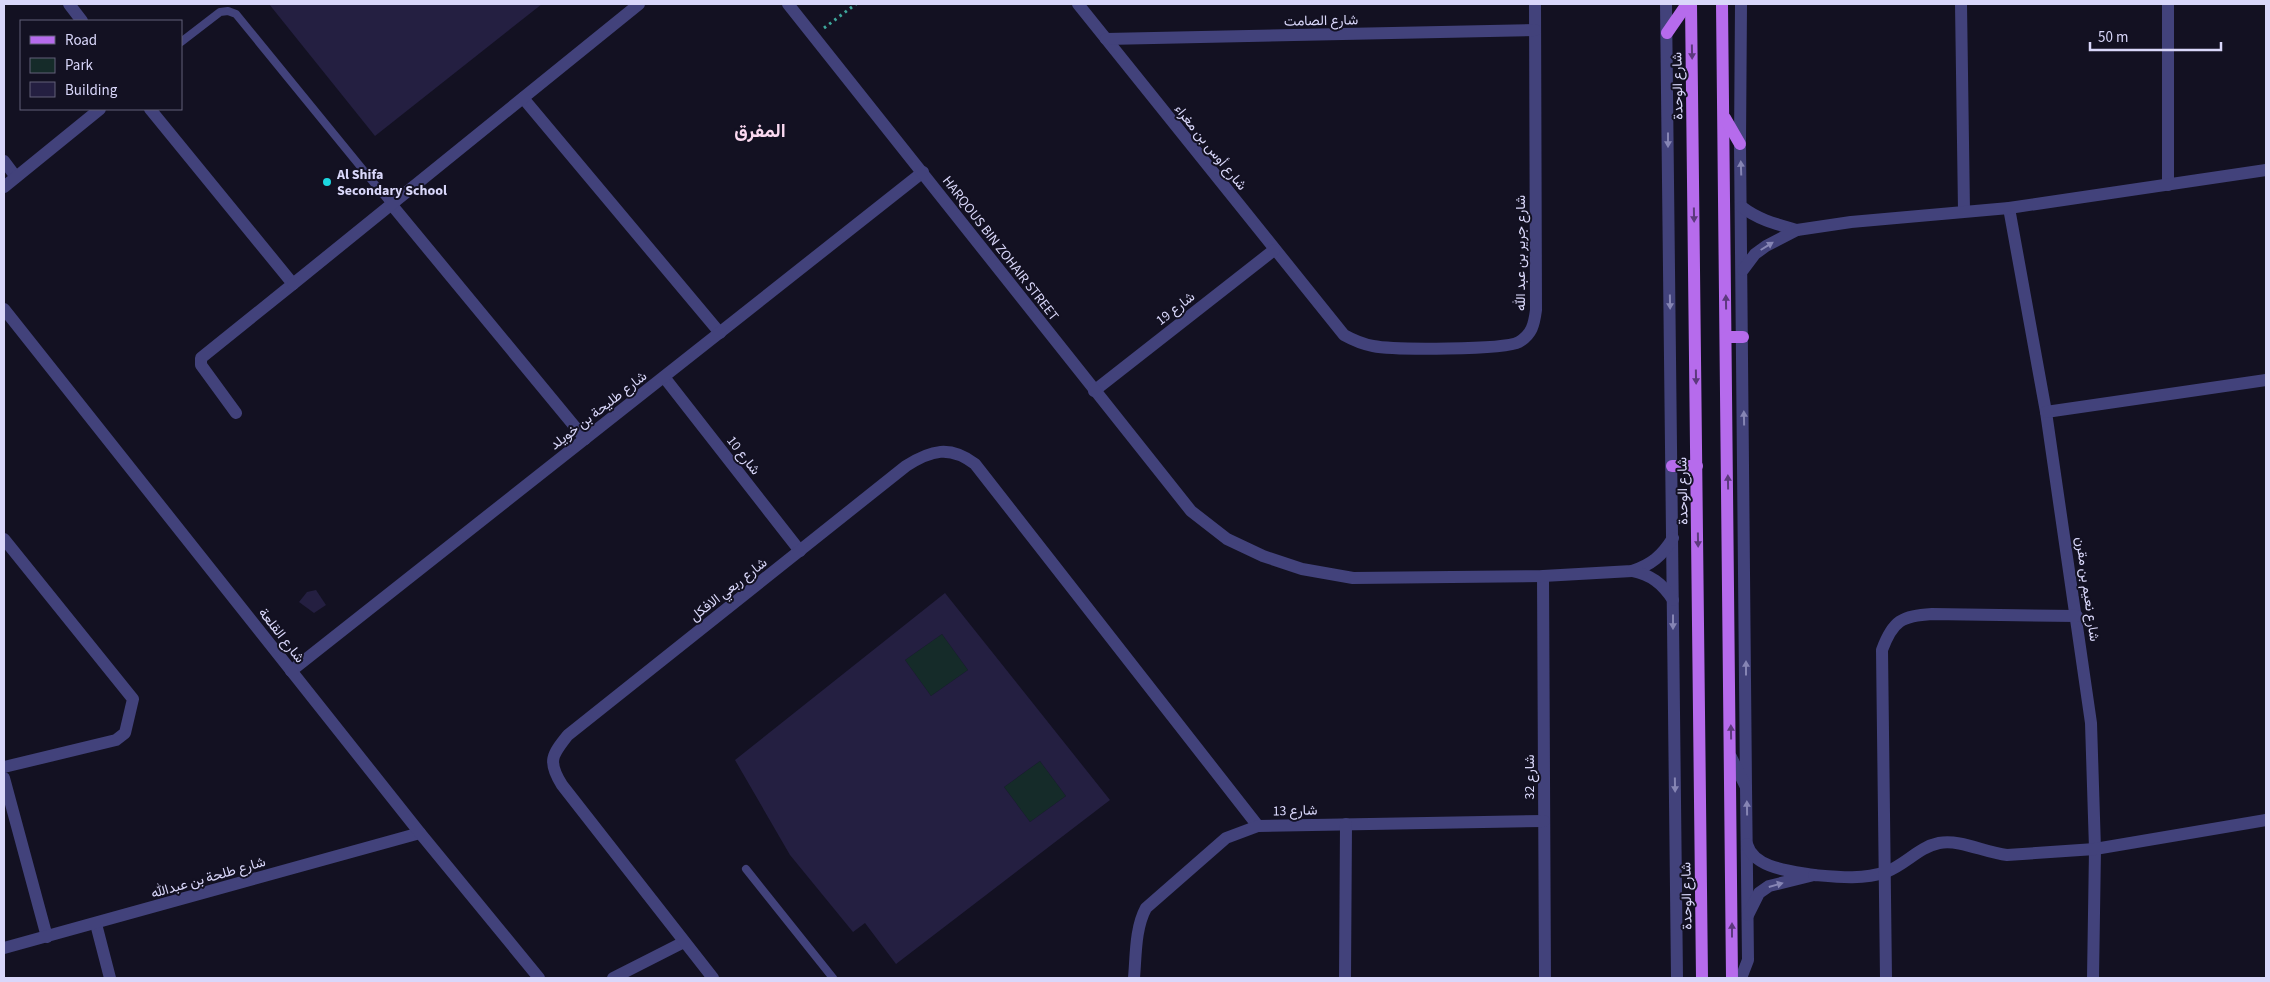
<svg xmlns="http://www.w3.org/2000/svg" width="2270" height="982" font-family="'Source Sans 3',Vazirmatn,sans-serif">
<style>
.green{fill:#152b29}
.building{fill:#241f41;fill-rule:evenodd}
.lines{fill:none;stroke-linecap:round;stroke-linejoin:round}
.path{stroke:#3ea79b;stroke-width:3;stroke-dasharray:2.5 4;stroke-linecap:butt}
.service{stroke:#42427b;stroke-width:8}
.minor{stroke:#42427b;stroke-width:12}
.tertiary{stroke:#42427b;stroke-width:12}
.primary{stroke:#b66bec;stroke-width:12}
.oneway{fill:#5c397d}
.oneway2{fill:#8685b4}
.poi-dot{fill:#1cd7e0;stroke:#131122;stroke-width:2}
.labels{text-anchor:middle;stroke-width:4;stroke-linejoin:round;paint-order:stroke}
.street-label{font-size:14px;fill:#d9d7fa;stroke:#131122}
.poi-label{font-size:14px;font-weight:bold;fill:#d9d7fa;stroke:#131122;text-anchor:start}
.district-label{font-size:19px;font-weight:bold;fill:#fad9f0;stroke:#131122}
</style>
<rect width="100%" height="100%" fill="#131122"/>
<!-- green -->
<g class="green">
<path d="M 942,634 L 968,670 L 931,696 L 905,660 Z"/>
<path d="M 1040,761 L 1066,796 L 1030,822 L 1004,787 Z"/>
</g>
<!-- building -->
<g class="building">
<path d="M 269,4 L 542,4 L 375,136 Z"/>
<path d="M 316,590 L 326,605 L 314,613 L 299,602 L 307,592 Z"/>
<path d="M 945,593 L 1110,800 L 896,964 L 865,923 L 853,932 L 790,855 L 735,760 ZM 942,634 L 968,670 L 931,696 L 905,660 ZM 1040,761 L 1066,796 L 1030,822 L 1004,787 Z"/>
</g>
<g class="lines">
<!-- path -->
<path class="path" d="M 824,28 L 856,4"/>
<!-- service -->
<g class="service">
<path d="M 181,42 L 220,12 L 228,11 L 236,14 L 391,204"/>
<path d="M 746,869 L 833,978"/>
</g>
<!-- minor -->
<g class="minor">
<path d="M 69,4 L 82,21"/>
<path d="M 1078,4 L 1344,335 C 1353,340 1362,344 1373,346 C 1393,350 1504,350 1519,342 C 1532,334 1534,325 1536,310 L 1535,4"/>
<path d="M 1666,4 L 1677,978"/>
<path d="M 1741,4 L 1740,144 L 1746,787"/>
<path d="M 1961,4 L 1964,211"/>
<path d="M 1106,39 L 1535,30"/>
<path d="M 523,98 L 720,333"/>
<path d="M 150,109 L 293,284 L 201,358 L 201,365 L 236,413"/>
<path d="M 4,161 L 16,177"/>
<path d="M 2168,185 L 2168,4"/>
<path d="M 4,187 L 100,109"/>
<path d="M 391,204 L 585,439"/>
<path d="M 1742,207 C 1759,220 1776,224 1797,230"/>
<path d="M 2009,208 L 2046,412 L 2091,723 L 2095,849 L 2093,978"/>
<path d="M 1743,270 L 1755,254 L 1766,246 L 1797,230 L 1851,222 L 2009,208 L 2266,170"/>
<path d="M 293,284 L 639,4"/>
<path d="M 664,377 L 800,551"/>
<path d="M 1094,391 L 1274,250"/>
<path d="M 2046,412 L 2266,380"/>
<path d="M 4,539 L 133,699 L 125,733 L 116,740 L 4,767"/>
<path d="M 1543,576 L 1545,978"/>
<path d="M 291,671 L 923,172"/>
<path d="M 1731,757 L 1746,787 L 1748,960 L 1741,978"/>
<path d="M 4,778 L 47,937"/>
<path d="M 1747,844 C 1754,869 1792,871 1814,875 L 1769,886 L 1759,893 L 1748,915"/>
<path d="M 1814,875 C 1837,877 1863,880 1886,872 C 1905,865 1919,847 1939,843 C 1961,839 1985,853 2007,855 L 2095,849 L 2266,820"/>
<path d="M 96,924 L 110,978"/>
<path d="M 4,948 L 420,833"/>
<path d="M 613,978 L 684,942"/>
<path d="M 713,978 L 562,785 C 547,761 552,755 568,735 L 906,466 C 931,450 950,445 975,464 L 1258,826"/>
<path d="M 1134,978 C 1136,956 1135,928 1146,908 L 1226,838 L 1258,826 L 1544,821"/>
<path d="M 1345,978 L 1346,824"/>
<path d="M 1886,978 L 1882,650 C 1893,620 1902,616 1932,614 L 2077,616"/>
</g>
<!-- tertiary -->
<g class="tertiary">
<path d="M 788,4 L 1191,511 L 1227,539 L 1263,556 L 1302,569 L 1353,578 L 1543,576 L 1632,571 C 1651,565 1662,556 1673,538"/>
<path d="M 4,309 L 420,833 L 539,978"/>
<path d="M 1632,571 C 1651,575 1662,583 1673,600"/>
</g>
<!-- primary -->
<g class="primary">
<path d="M 1691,4 L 1702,978"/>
<path d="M 1722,4 L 1732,978"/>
<path d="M 1667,33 L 1687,4"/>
<path d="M 1725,118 L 1740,144"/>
<path d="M 1727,337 L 1743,337"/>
<path d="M 1672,466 L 1697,466"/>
</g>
</g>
<!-- one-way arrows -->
<defs><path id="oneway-solid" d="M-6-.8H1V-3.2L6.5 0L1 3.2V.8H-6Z" transform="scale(1.25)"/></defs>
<g class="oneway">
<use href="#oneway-solid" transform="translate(1692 52) rotate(89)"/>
<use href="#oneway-solid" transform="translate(1694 215) rotate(89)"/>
<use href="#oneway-solid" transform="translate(1726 302) rotate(-91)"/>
<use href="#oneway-solid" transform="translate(1696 377) rotate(89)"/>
<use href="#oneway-solid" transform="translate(1728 482) rotate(-91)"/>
<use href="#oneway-solid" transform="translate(1698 540) rotate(89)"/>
<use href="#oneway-solid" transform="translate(1731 732) rotate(-91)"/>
<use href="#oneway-solid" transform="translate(1732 930) rotate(-90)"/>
</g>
<g class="oneway2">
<use href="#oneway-solid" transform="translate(1668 140) rotate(90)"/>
<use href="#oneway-solid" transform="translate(1741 168) rotate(-92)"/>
<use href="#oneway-solid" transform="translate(1767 246) rotate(-32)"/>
<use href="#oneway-solid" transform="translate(1670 302) rotate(89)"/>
<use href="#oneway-solid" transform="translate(1744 418) rotate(-91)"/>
<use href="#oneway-solid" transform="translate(1673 622) rotate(90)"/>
<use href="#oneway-solid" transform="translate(1746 668) rotate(-90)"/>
<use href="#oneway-solid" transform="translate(1675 785) rotate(89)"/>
<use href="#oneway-solid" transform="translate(1747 808) rotate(-91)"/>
<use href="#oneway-solid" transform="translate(1776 885) rotate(-16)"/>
</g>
<!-- markers -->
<circle class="poi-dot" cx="327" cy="182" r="5"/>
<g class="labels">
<!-- street labels -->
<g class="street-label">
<text transform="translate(1321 20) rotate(-1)" y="5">شارع الصامت</text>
<text transform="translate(1677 86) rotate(-91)" y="5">شارع الوحدة</text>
<text transform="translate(1211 147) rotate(51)" y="5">شارع أوس بن مغراء</text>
<text transform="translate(1001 248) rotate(52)" y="5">HARQOUS BIN ZOHAIR STREET</text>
<text transform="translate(1520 253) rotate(-90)" y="5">شارع جرير بن عبد الله</text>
<text transform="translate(1175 308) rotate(-38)" y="5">شارع 19</text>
<text transform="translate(598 410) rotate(-38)" y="5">شارع طليحة بن خويلد</text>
<text transform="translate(744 455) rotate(52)" y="5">شارع 10</text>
<text transform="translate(1682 491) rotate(-91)" y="5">شارع الوحدة</text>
<text transform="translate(728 589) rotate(-38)" y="5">شارع ربعي الافكل</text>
<text transform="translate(2088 589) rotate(82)" y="5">شارع نعيم بن مقرن</text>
<text transform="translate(282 635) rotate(52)" y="5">شارع القلعة</text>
<text transform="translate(1529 777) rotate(-90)" y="5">شارع 32</text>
<text transform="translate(1295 810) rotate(-1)" y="5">شارع 13</text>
<text transform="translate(208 877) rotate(-16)" y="5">شارع طلحة بن عبدالله</text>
<text transform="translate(1686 896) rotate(-91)" y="5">شارع الوحدة</text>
</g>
<!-- poi labels -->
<g class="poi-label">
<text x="337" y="179">Al Shifa<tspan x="337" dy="16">Secondary School</tspan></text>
</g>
<!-- district labels -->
<g class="district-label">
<text x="760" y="137">المفرق</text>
</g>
</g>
<!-- border -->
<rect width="2270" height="982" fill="none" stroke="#d9d7fa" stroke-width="10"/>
<!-- legend -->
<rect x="20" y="20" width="162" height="90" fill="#131122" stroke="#626078"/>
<rect x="30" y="36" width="25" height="8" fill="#b66bec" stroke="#626078"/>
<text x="65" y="45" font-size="15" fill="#d9d7fa">Road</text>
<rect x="30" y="58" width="25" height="15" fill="#152b29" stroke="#626078"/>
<text x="65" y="70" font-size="15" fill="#d9d7fa">Park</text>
<rect x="30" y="82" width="25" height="15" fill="#241f41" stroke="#626078"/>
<text x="65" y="95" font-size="15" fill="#d9d7fa">Building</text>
<!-- scale -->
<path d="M2090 42v8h131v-8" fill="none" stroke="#d9d7fa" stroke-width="2.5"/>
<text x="2098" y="42" font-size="15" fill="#d9d7fa" stroke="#131122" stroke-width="4" paint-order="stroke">50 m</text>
</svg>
